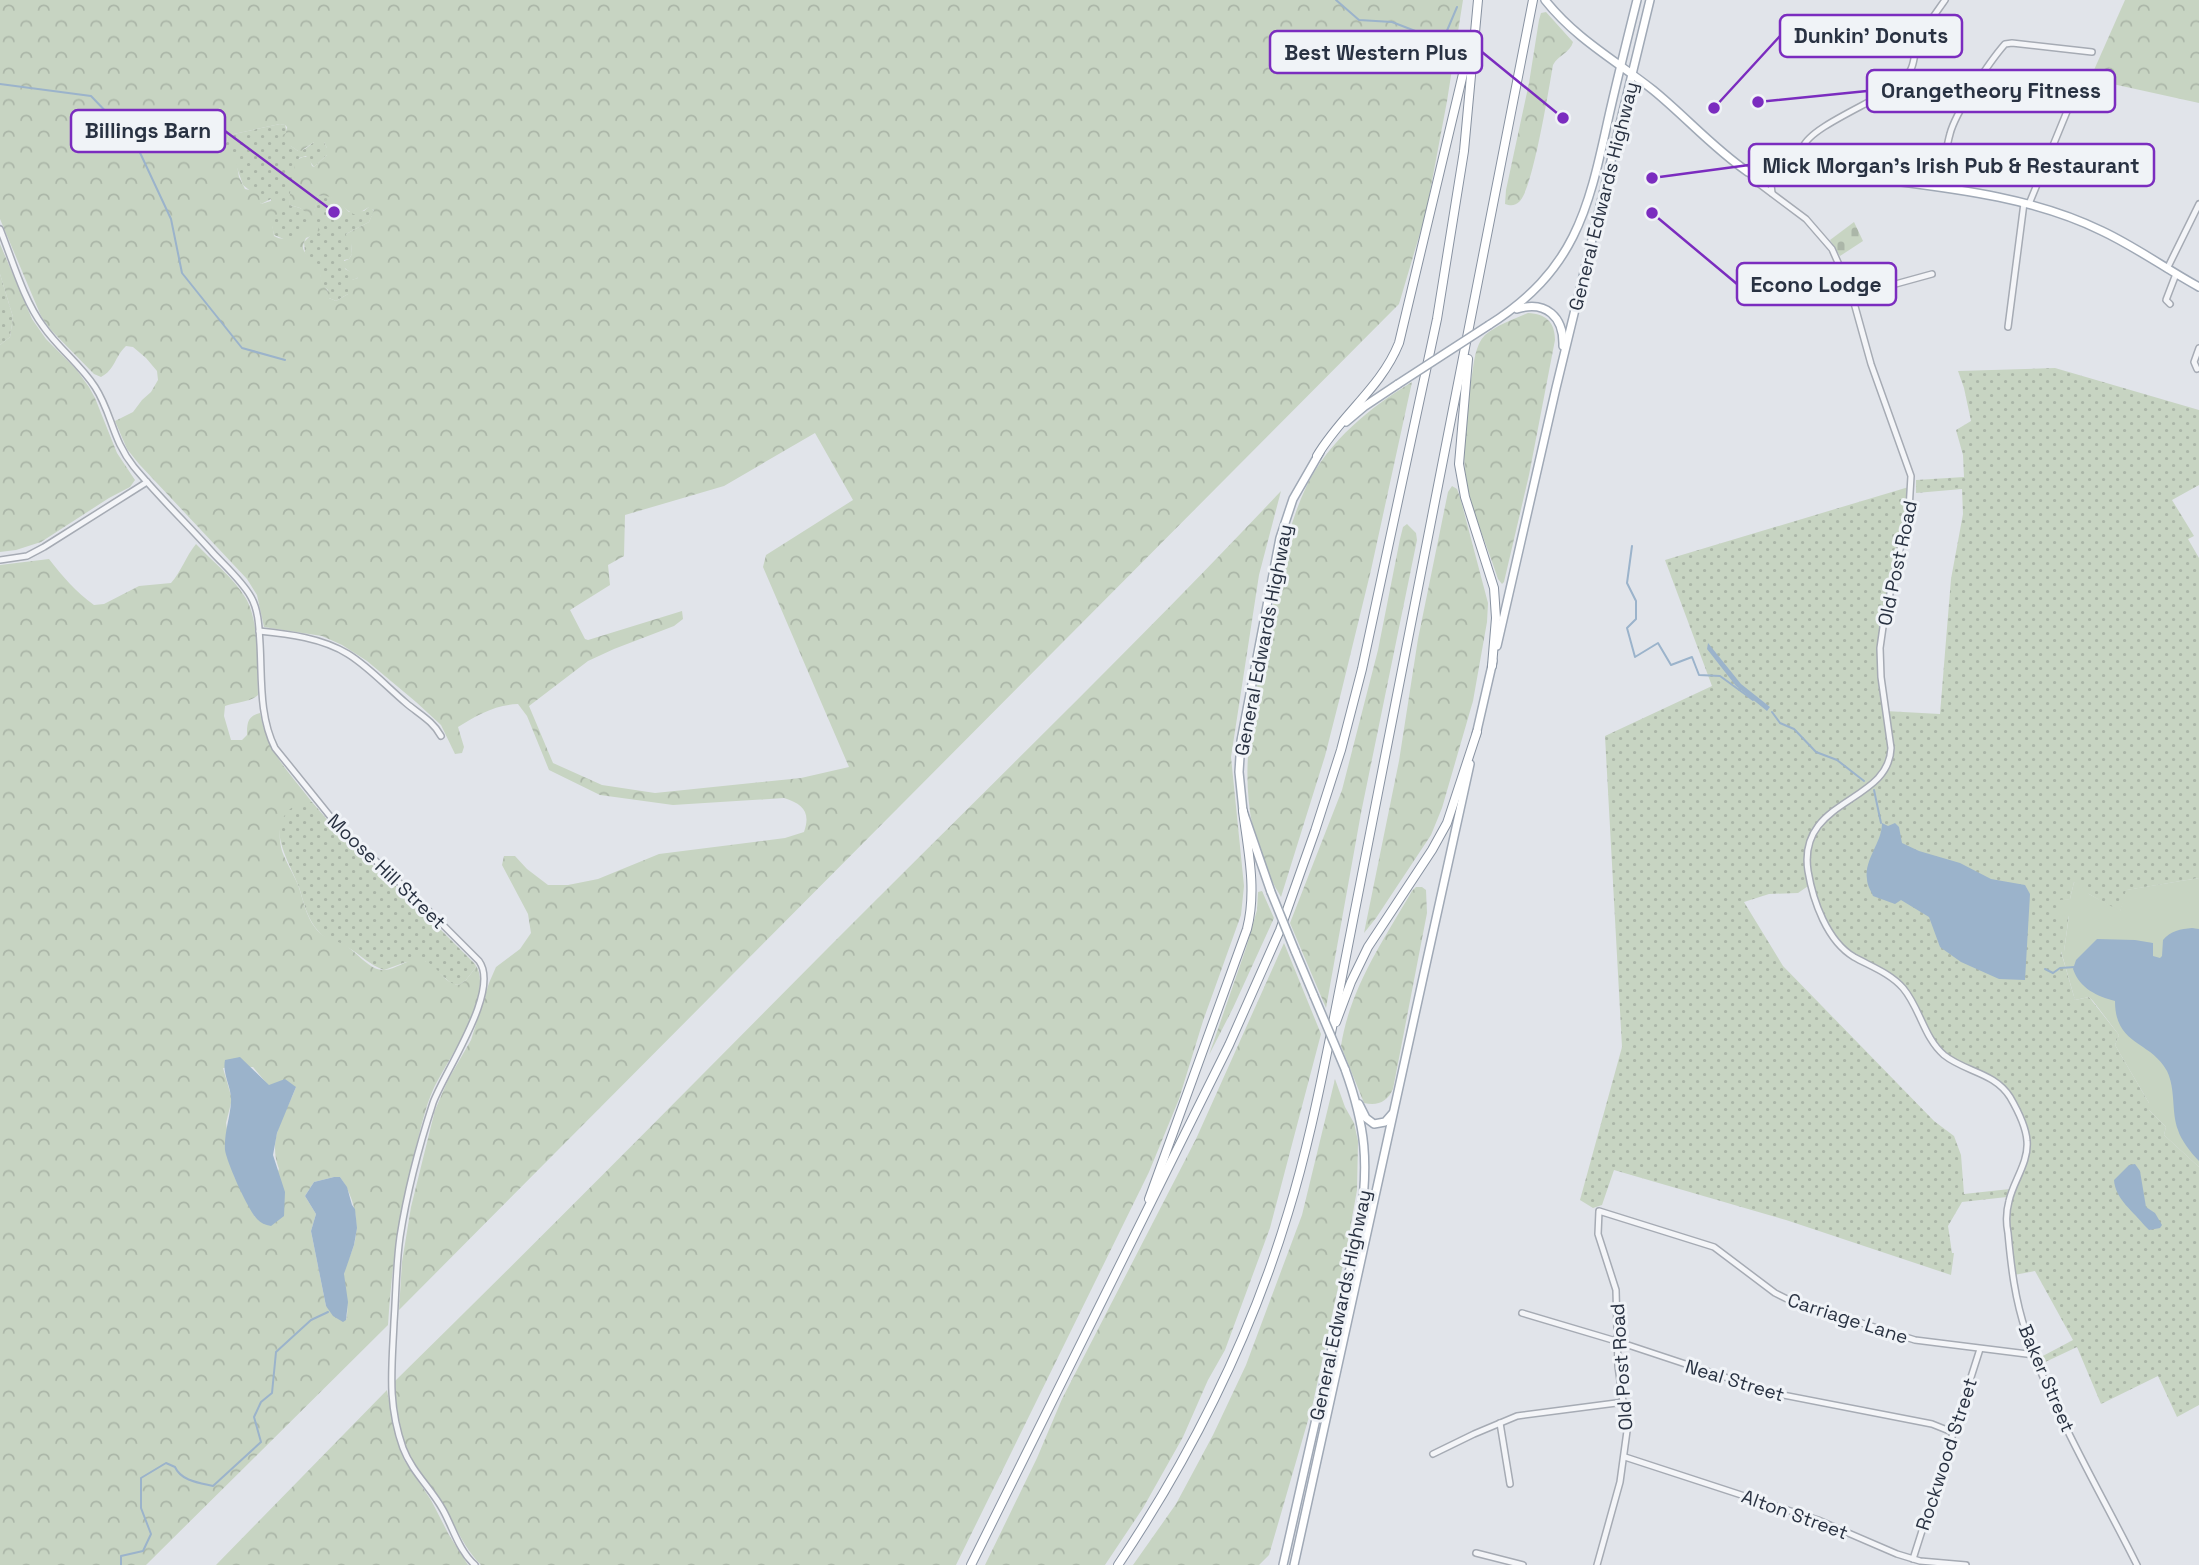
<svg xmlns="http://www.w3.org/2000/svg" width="2199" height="1565" font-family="'Space Grotesk',sans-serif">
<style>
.grass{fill:url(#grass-dots)}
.forest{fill:url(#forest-crowns);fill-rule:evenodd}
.cemetery{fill:url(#cemetery-stones)}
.green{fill:#c7d4c2}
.water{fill:#9bb3cb}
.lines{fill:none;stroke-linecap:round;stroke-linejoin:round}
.stream{stroke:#9bb3cb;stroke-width:2}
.minor-casing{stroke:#a6abb4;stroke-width:8}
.major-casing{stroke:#a0a9b6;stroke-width:10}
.highway-casing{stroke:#8892a1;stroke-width:10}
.minor{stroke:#f4f5f8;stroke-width:5}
.major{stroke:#fff;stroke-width:7}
.highway{stroke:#fff;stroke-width:8}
.major-bridge-casing{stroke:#a0a9b6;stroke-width:10;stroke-linecap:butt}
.major-bridge{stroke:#fff;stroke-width:7}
.labels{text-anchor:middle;stroke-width:6;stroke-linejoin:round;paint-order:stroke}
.street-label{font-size:19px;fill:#293242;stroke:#f0f3f7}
.leader{fill:none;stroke:#7b2cbf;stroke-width:2.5}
.callout-dot{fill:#7b2cbf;stroke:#f0f3f7;stroke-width:2.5}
.callout{fill:#f0f3f7;stroke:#7b2cbf;stroke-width:2.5}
.callout-label{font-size:21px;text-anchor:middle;font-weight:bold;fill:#293242}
</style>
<defs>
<pattern id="grass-dots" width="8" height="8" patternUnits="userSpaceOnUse" patternTransform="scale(1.75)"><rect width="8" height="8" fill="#c7d4c2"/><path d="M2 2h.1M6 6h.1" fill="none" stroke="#abb6a8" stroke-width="1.8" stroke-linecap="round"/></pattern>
<pattern id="forest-crowns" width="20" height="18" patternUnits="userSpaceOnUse" patternTransform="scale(1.75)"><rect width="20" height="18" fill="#c7d4c2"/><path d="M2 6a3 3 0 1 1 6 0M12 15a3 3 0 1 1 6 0" fill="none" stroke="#abb6a8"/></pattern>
<pattern id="cemetery-stones" width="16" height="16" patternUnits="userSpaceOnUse" patternTransform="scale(1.75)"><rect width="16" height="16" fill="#c7d4c2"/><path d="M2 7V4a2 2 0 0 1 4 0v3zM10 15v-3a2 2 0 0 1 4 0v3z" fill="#abb6a8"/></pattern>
</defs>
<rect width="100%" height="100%" fill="#e1e4ea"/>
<!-- grass -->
<g class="grass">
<path d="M 280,124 L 285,125 L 291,146 L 298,151 L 305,149 L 314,142 L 324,142 L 327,148 L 327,155 L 314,167 L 306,156 L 299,158 C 295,170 289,193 290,205 L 300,208 L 313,215 L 318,196 C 332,193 340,202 349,212 L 364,211 L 370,206 L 374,211 L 369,222 L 346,234 L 351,243 L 352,254 L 349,259 L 344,260 L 345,269 L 355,274 L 358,278 L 352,280 L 348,294 L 336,301 L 329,298 L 328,290 L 322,285 L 319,269 L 305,253 L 304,242 L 312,234 L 286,240 L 274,235 L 271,221 L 271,199 L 261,204 L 258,197 L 243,185 L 236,165 L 225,146 L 229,135 Z"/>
<path d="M 0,274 L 13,317 L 10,337 L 0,345 Z"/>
<path d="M 2055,368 L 2199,410 L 2199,485 L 2172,500 L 2194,536 L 2188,539 L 2199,558 L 2199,878 L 2127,890 L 2120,912 L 2089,894 L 2074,882 L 2070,899 L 2059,901 L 2059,914 L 2069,915 L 2064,951 L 2061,952 L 2075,1000 L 2089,997 L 2119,1035 L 2115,1045 L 2149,1103 L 2149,1110 L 2166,1127 L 2164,1135 L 2199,1167 L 2199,1405 L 2177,1417 L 2158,1376 L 2101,1404 L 2077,1347 L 2041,1364 L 2039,1358 L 2073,1340 L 2035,1271 L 2014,1275 L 2007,1210 L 2020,1171 L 2027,1138 L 2012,1101 L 2003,1089 L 1943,1054 L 1900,984 L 1851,955 L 1828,930 L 1811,884 L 1798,893 L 1769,894 L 1744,902 L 1783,966 L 1934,1121 L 1954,1136 L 1961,1155 L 1964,1194 L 2010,1189 L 2007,1197 L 1962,1202 L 1948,1226 L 1952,1253 L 1954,1253 L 1951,1275 L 1786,1220 L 1614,1170 L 1602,1205 L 1593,1208 L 1580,1200 L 1622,1047 L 1605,736 L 1712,686 L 1665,560 L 1912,486 L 1880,648 L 1885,711 L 1940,714 L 1951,579 L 1963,514 L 1962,489 L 1916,493 L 1916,480 L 1964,477 L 1963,455 L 1956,430 L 1971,421 L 1964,388 L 1958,371 Z"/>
<path d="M 300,802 L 312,802 L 344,839 L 414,903 L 475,964 L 476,967 L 466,980 L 459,985 L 452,984 L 425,961 L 406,962 L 384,970 C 369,965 360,954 347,947 C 338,942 325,940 319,932 C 307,919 304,903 299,887 C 289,860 260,820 300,802 Z"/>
</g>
<!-- forest -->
<g class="forest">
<path d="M 0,0 L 1463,0 L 1447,101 L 1426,213 L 1399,304 L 399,1310 L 402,1262 L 411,1207 L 435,1110 L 448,1080 L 471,1040 L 489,983 L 496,967 L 520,949 L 531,933 L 528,914 L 502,865 L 504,856 L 515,856 L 527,869 L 548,885 L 568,885 L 598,879 L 659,854 L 785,838 L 804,832 C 811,812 803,804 784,798 L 673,805 L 600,795 L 549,770 L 527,716 L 518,704 C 495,705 477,715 458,727 L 464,747 L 462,753 L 455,754 L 441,725 L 416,702 L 367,661 L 342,645 L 322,636 L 264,627 L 257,595 L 247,579 L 139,464 L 127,449 L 115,421 L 133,412 L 142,400 L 151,392 L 158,380 L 157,371 L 146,358 L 133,347 L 126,346 C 115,356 115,370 101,377 L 94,374 L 50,329 L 41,316 L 0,219 ZM 280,124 L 285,125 L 287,127 L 286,133 L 281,136 L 282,140 L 298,151 L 301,151 L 314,142 L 324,142 L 327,148 L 327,155 L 314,167 L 312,166 L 309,157 L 303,157 L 296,160 C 293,175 289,191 290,205 L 300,208 L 313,217 L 318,196 C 336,193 341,209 356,215 L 369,207 L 374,210 L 369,222 L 346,234 L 347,241 L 351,244 L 352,254 L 349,259 L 342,262 L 342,266 L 358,278 L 348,281 L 348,294 L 336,301 L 329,298 L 330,293 C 318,280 323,280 319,267 C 314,254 296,256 306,238 L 318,233 L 320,230 L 318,227 L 309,225 C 296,233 289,244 274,236 L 271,216 L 279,214 L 282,205 L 277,199 L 261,204 L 258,192 L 245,189 L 239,177 L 236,160 L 225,146 L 229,135 ZM 815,433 L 853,500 L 766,555 L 763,567 L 849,767 L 801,778 L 655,793 L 602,785 L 553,763 L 529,706 L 588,661 L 614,649 L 674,626 L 683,619 L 682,611 L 588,640 L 585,639 L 570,610 L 610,585 L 608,565 L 624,556 L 625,515 L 724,486 Z"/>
<path d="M 2125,0 L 2199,0 L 2199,103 L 2090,79 Z"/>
<path d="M 1546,12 L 1573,42 C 1570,53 1558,55 1553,65 C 1549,88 1533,188 1520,201 C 1515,206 1511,206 1505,204 L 1506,190 L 1529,83 L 1539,20 L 1541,13 Z"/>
<path d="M 0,244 L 32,319 L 46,339 L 76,369 L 89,387 L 95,398 L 117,453 L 135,480 L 130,487 L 109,498 L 41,542 L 16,550 L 0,552 L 0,345 L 10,337 L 13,317 L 0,274 Z"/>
<path d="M 1528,313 C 1546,314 1555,322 1555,340 L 1529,475 L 1504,582 L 1502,584 L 1498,579 C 1487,544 1469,508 1465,471 C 1462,440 1466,406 1472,375 C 1474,363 1475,345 1485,335 C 1497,325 1514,319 1528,313 Z"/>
<path d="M 1412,382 L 1371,570 L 1341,693 L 1325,756 L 1281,897 C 1226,808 1251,718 1269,623 C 1279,576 1286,529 1307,485 C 1330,440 1369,408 1412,382 Z"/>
<path d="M 1452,486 L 1457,489 L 1460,497 L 1488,603 L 1487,622 L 1473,701 L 1442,808 L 1431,835 L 1376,918 L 1364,933 L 1399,761 L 1418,639 L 1448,492 Z"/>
<path d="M 1281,491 L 1259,575 L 1231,757 L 1244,886 L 1241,915 L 1203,1021 L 1179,1099 L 1149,1172 L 956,1565 L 481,1565 C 463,1547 456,1526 443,1505 C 437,1494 427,1485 420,1475 C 402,1447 396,1413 395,1381 C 541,1238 684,1093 828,948 C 979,796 1134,647 1281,491 Z"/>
<path d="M 1407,524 L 1416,533 L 1417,540 L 1361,813 L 1326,1008 L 1290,923 L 1342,790 L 1378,650 L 1400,539 L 1403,527 Z"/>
<path d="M 196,544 C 212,561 233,577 245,597 C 260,620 257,667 258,695 C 251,702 236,702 225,706 L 224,716 L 231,740 L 242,740 L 247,735 C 247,724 247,716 260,713 C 267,752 289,772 312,802 C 284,802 275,825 282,851 C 286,862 293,873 298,885 C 304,901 306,920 320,933 C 327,940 340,941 348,947 C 358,954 371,971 384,970 C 398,970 410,955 425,961 C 439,966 442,983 459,985 L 466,980 L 476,967 L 475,964 C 496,993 446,1062 433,1090 C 425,1108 421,1128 416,1147 C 400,1208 392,1262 388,1325 L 146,1565 L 0,1565 L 0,565 L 49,559 C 62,576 76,592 94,605 L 104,604 L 139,586 L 171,583 C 181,572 186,556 196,544 ZM 253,1067 L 269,1086 L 296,1087 C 285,1116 267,1138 279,1169 L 255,1217 L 234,1176 L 226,1123 L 232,1099 L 223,1068 ZM 334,1177 L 340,1177 C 354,1196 360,1222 354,1245 C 351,1255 344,1266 344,1276 C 344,1291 350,1305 346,1320 L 326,1306 L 311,1231 L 316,1214 L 305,1196 L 314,1182 Z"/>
<path d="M 1416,887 L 1422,887 L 1426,890 L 1427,913 L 1393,1089 C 1387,1102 1378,1106 1364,1103 L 1341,1046 C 1350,988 1383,941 1412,891 Z"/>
<path d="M 1262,891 L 1274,918 L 1233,1008 L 1209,1055 L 1246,948 L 1257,910 L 1258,892 Z"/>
<path d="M 1284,943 L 1321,1034 L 1270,1228 L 1225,1350 L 1208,1380 L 1183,1437 L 1143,1508 L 1105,1565 L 985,1565 L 1037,1458 L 1062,1399 L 1196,1139 Z"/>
<path d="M 1335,1079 L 1345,1107 L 1354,1123 L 1358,1141 L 1357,1190 L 1347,1246 L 1313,1403 L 1269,1555 L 1259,1565 L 1133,1565 L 1176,1504 L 1213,1435 L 1246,1365 L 1302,1215 Z"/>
<path d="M 387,1390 L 396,1438 L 404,1460 L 431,1500 L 449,1535 L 468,1565 L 216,1565 Z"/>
</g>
<!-- cemetery -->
<path class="cemetery" d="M 1854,222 L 1863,241 L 1840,256 L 1830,240 Z"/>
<!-- green -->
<path class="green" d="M 2199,878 L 2199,1167 L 2164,1135 L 2166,1127 L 2149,1110 L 2149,1103 L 2115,1045 L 2119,1035 L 2093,1001 L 2089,997 L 2075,1000 L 2061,951 L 2064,951 L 2069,916 L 2059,915 L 2059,900 L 2070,899 L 2074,882 L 2088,890 L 2089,894 L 2120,911 L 2126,890 Z"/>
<!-- water -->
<g class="water">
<path d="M 1708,643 L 1741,684 L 1770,707 L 1767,711 L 1736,686 L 1707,649 Z"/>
<path d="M 1882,823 L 1888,826 L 1895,823 L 1899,827 L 1902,843 L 1919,851 L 1960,863 L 1991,879 L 2025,885 L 2030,894 L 2025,980 L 1999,979 L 1961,962 L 1940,947 L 1929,917 L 1901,900 L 1895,904 L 1873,896 C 1871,891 1867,885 1867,879 C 1864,859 1882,843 1882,823 Z"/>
<path d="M 2192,928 L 2199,929 L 2199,1161 C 2191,1153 2181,1140 2178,1130 C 2171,1111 2176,1090 2167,1071 C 2150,1040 2115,1046 2115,1001 C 2097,996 2080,989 2073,969 L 2076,960 L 2097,939 L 2135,940 L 2153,943 L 2153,956 L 2160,958 L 2162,956 L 2163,940 C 2170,931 2181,929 2192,928 Z"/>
<path d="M 240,1057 L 269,1085 L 285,1079 L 296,1087 L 277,1133 L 273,1155 L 285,1192 L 284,1216 L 271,1226 C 265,1225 261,1223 257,1219 C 248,1210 227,1163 225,1150 C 224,1133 230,1118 231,1102 C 232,1087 222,1075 225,1060 Z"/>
<path d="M 2135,1164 L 2140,1171 L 2146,1207 L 2155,1213 L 2162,1225 L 2160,1228 L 2149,1230 L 2145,1226 C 2134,1212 2115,1199 2114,1180 L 2129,1165 Z"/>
<path d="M 334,1177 L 340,1177 L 347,1187 L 352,1205 L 355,1209 L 357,1228 L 354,1245 L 344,1274 L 348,1302 L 346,1320 L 343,1322 L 333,1316 L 326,1306 L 311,1231 L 316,1214 L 305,1196 L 314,1182 Z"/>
</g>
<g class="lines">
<!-- stream -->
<g class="stream">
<path d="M 1336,0 L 1359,20 L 1392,22 L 1436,39 L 1446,33 L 1457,7"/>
<path d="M 0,84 L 91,96 L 135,142 L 171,219 L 182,273 L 242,348 L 285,360"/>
<path d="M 1632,546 L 1627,583 L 1636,601 L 1636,619 L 1627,628 L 1635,657 L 1658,643 L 1671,665 L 1692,657 L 1699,675 L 1720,676 L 1753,700"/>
<path d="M 1772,712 L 1780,723 L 1794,729 L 1816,752 L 1837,760 L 1864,781"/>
<path d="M 1874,790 L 1881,823"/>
<path d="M 2045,969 L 2053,973 L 2060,968 L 2075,967"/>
<path d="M 121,1565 L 121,1556 L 143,1551 L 151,1534 L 141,1508 L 141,1478 L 166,1463 L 175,1467 C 181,1481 200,1483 213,1486 L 261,1442 L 254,1417 L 261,1402 L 272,1393 L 276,1352 L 311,1320 L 328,1312"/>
</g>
<defs>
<g id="minor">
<path d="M 1749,173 L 1758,183 L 1806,219 L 1832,249 L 1851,292 L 1871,364 L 1911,476 L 1909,510 L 1884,620 L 1880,648 L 1881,677 L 1891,748 C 1889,804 1797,798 1808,871 C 1813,901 1827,941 1854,957 C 1870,966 1890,973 1903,988 C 1920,1008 1924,1038 1944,1055 C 1965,1072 1994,1072 2010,1097 C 2017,1109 2026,1127 2027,1141 C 2029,1162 2013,1182 2009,1201 C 2006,1212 2006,1223 2008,1233 C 2011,1266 2015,1300 2026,1332 C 2053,1413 2099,1489 2137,1565"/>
<path d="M 1801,174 C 1801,165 1800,155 1803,147 C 1811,126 1878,101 1898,84 C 1919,66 1910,62 1919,41 C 1925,27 1936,13 1945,0"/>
<path d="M 1942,188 C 1944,170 1945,151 1950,134 C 1955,113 1990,61 2005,44 L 2012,43 L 2092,52"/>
<path d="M 1772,193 L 1771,185 L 1774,175"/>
<path d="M 2029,204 L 2068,109"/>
<path d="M 0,229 C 12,259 24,301 43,326 C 58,348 80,364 95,387 C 112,413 112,440 134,467 C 159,497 187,524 213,553 C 226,567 242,581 251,597 C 259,611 259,629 260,644 C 262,678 259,716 275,748 L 338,826 L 417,899 L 479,961 C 501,991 444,1072 433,1103 C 419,1146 407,1192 400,1237 C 396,1265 396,1294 394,1322 C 392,1368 387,1403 403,1448 C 412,1472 431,1488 443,1510 C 453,1528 459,1551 475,1565"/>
<path d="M 2167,269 L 2199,204"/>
<path d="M 1852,296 L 1932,274"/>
<path d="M 2170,304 L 2166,300 L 2176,274"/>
<path d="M 2008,327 L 2024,203"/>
<path d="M 2197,369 L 2194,362 L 2199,348"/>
<path d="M 0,560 L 27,556 L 44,547 L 147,482"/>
<path d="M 259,631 C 289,634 322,638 348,654 C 369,667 387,687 406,703 C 419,714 433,721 441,736"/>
<path d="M 1522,1313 L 1616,1341 L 1773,1393 L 1932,1424 L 1952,1432"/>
<path d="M 1500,1423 L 1510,1484"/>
<path d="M 1433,1454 L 1474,1434 L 1517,1416 L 1624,1402"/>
<path d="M 1625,1457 L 1818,1520 L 1897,1554 L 1920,1561 L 1966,1565"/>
<path d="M 1476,1553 L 1523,1565"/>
<path d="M 1913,1559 L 1980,1349"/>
<path d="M 1597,1565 L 1620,1482 L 1627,1431 L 1618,1366 L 1616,1290 L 1598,1234 L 1599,1211 L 1714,1247 L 1775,1293 L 1789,1300 L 1915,1340 L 2035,1355"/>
</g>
<g id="major">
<path d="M 1545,0 C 1576,39 1615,60 1653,90 C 1685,116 1714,149 1748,172 C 1769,177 1790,174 1812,173 C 1831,173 1851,176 1870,178 C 1948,188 2031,196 2102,231 C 2136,247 2166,269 2199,287"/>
<path d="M 1517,309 C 1546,300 1564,317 1563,346"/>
<path d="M 1489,325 C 1574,271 1588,212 1608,120 C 1617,80 1627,40 1637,0"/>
<path d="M 1346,422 L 1365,406 L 1398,384"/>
<path d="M 1497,646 L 1556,388 L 1650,0"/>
<path d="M 1476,735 L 1493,661"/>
<path d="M 1271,892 L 1243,811 L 1239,772 L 1241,741 L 1280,538 L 1293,499 L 1320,452"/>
<path d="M 1295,951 L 1314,996"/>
<path d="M 1359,1104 L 1366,1118 L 1374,1124 L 1385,1122 L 1392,1114"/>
<path d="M 1283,1565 L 1360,1224 C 1369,1164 1366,1127 1345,1069"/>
<path d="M 1294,1565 L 1470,764"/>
</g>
<g id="highway">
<path d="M 1468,359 L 1459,464 L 1465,497 L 1494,588 L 1496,618 L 1492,666"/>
<path d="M 1317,456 C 1341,415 1381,388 1399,343 L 1472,36"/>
<path d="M 1336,1022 L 1351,982 L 1368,947 L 1432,850 L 1447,823 L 1477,732"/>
<path d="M 1149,1199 L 1247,929 C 1257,890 1248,850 1243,811"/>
<path d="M 971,1565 L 1229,1045 L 1280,930 L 1315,831 L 1341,750 L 1362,669 L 1437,319 L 1464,151 L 1478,0"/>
<path d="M 1118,1565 C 1191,1456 1250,1339 1288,1213 C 1306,1155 1318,1097 1330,1038 L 1533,0"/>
</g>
</defs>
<!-- minor casing -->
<use href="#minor" class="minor-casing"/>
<!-- major casing -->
<use href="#major" class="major-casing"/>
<!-- highway casing -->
<use href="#highway" class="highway-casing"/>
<!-- minor -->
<use href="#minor" class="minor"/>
<!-- major -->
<use href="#major" class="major"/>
<!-- highway -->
<use href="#highway" class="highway"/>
<defs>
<g id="major-bridge">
<path d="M 1398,384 L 1489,325"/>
<path d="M 1271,892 L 1295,951"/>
<path d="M 1314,996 L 1345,1069"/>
</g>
</defs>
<!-- major-bridge casing -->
<use href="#major-bridge" class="major-bridge-casing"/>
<!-- major-bridge -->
<use href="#major-bridge" class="major-bridge"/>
</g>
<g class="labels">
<!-- street labels -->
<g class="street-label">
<text transform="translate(1603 196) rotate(-76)" y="7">General Edwards Highway</text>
<text transform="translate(1897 563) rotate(-78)" y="7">Old Post Road</text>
<text transform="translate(1263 640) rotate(-79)" y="7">General Edwards Highway</text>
<text transform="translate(387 871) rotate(44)" y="7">Moose Hill Street</text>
<text transform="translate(1340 1305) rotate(-78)" y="7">General Edwards Highway</text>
<text transform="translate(1848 1318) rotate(18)" y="7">Carriage Lane</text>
<text transform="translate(1621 1367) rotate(-94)" y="7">Old Post Road</text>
<text transform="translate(2047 1378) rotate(67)" y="7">Baker Street</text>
<text transform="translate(1735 1380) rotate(17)" y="7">Neal Street</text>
<text transform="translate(1946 1454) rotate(-72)" y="7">Rockwood Street</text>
<text transform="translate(1795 1514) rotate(20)" y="7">Alton Street</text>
</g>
</g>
<!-- callouts -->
<path class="leader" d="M1714 108L1780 36M1563 118L1482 52M1758 102L1867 91M334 212L225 131M1652 178L1749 165M1652 213L1737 284"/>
<g class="callout-dot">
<circle cx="1714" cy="108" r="7"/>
<circle cx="1563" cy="118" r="7"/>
<circle cx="1758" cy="102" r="7"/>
<circle cx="334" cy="212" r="7"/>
<circle cx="1652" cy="178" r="7"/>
<circle cx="1652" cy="213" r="7"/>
</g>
<g class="callout">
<rect x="1780" y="15" width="182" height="42" rx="7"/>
<rect x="1270" y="31" width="212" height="42" rx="7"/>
<rect x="1867" y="70" width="248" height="42" rx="7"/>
<rect x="71" y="110" width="154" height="42" rx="7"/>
<rect x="1749" y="144" width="405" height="42" rx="7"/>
<rect x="1737" y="263" width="159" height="42" rx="7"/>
</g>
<g class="callout-label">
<text x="1871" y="43">Dunkin' Donuts</text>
<text x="1376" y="60">Best Western Plus</text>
<text x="1991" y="98">Orangetheory Fitness</text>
<text x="148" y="138">Billings Barn</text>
<text x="1951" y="173">Mick Morgan's Irish Pub &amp; Restaurant</text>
<text x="1816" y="292">Econo Lodge</text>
</g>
</svg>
